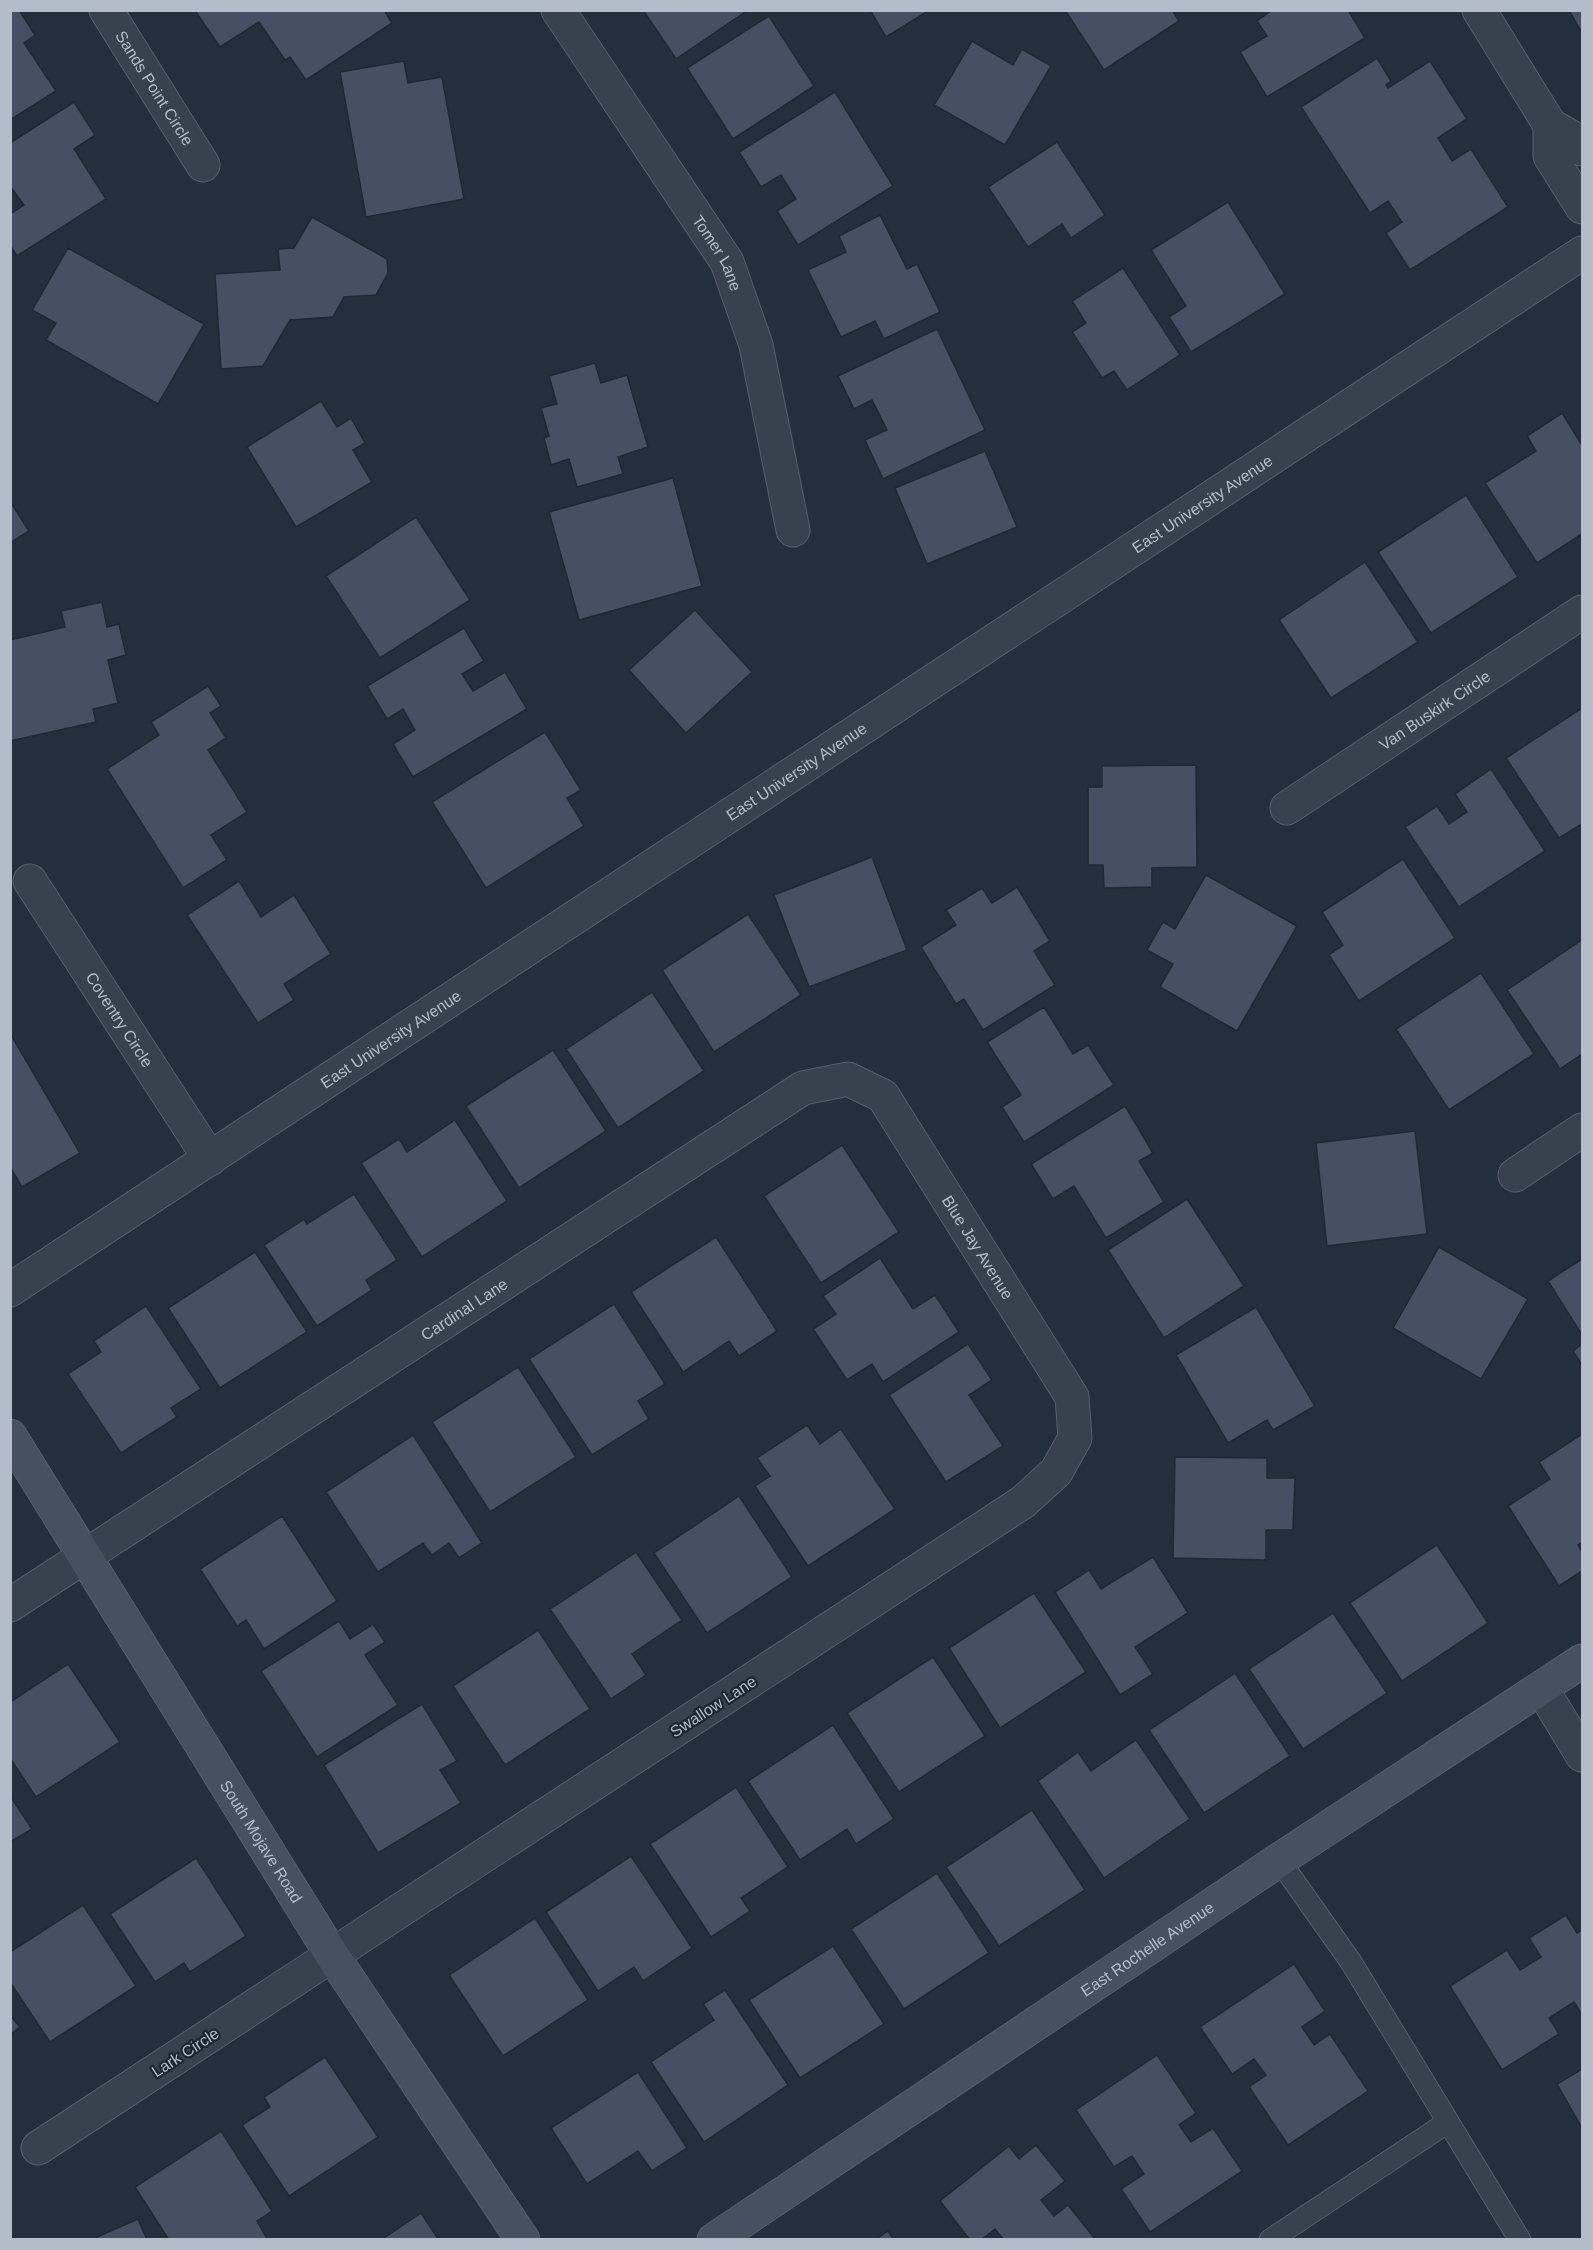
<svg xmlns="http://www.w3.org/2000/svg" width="1593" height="2250" font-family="Helvetica,sans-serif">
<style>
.building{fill:#455162;stroke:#1f2835;stroke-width:1.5}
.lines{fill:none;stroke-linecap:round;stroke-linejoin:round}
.lane-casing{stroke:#565f6c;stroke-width:23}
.street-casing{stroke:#565f6c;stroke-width:35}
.secondary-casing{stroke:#565f6c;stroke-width:35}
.lane{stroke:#38414e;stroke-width:21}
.street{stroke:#38414e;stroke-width:33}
.secondary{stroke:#465061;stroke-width:33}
.labels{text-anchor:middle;stroke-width:4.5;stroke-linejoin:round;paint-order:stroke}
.street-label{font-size:16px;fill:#b4bcc9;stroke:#1d2633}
</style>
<rect width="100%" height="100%" fill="#242f3e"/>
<!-- building -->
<g class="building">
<path d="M 10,10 L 19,10 L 35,35 L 24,43 L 56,91 L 10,120 Z"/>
<path d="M 198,10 L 384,10 L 392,23 L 306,80 L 290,57 L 285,60 L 259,22 L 220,47 L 196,12 Z"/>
<path d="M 643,10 L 748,10 L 676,59 Z"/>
<path d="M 870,10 L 930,10 L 886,37 Z"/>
<path d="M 1065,10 L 1172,10 L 1179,21 L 1104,70 Z"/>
<path d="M 1272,10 L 1348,10 L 1365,38 L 1267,97 L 1240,52 L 1267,36 L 1257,21 Z"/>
<path d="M 1569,10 L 1582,10 L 1582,33 Z"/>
<path d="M 769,16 L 814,86 L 733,139 L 687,68 Z"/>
<path d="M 972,41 L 1013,65 L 1022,49 L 1051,66 L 1005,145 L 934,105 Z"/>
<path d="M 1377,58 L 1391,81 L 1386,85 L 1388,88 L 1430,61 L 1467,119 L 1438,138 L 1452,161 L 1471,149 L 1508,207 L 1410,270 L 1386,233 L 1402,222 L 1388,201 L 1370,213 L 1301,107 Z"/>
<path d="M 404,61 L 408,83 L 442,77 L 464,199 L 366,217 L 340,72 Z"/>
<path d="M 835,92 L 893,186 L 798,245 L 777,211 L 796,199 L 781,175 L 761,187 L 739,152 Z"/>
<path d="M 74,102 L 95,135 L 74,149 L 106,199 L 17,256 L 10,245 L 10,214 L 24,205 L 10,186 L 10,143 Z"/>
<path d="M 1057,142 L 1105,215 L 1071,238 L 1062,224 L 1028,247 L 988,187 Z"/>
<path d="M 1228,202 L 1285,294 L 1191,352 L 1169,317 L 1186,306 L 1151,250 Z"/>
<path d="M 880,215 L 907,269 L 917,264 L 940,312 L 884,339 L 875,321 L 841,337 L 808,270 L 846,252 L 839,236 Z"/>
<path d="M 312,217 L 387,259 L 388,273 L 376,295 L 344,297 L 333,317 L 290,320 L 263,366 L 221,369 L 215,274 L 280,270 L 278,249 L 294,248 Z"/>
<path d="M 68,248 L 204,324 L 158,404 L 46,340 L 56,323 L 32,310 Z"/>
<path d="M 1123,268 L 1180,355 L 1127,390 L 1114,371 L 1102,378 L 1072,332 L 1086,323 L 1072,301 Z"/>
<path d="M 937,329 L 985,430 L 883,479 L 865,440 L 887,430 L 872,400 L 854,409 L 838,376 Z"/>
<path d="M 595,363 L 601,383 L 627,375 L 648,447 L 618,457 L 623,474 L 577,487 L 569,459 L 551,465 L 544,438 L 549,436 L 541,408 L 557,404 L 549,376 Z"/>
<path d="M 321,401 L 337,427 L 351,418 L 365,443 L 353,450 L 372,482 L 296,527 L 247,447 Z"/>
<path d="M 1562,413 L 1582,445 L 1582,534 L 1537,563 L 1485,483 L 1536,451 L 1527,436 Z"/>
<path d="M 985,451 L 1017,527 L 927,564 L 895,488 Z"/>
<path d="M 673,478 L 702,586 L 579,620 L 549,512 Z"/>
<path d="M 1466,495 L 1518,577 L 1431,633 L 1378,552 Z"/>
<path d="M 10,501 L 29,531 L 10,543 Z"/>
<path d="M 416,517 L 470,600 L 380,658 L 326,576 Z"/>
<path d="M 1365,562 L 1418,642 L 1331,698 L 1279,620 Z"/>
<path d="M 102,602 L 107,627 L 119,624 L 126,655 L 108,660 L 118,703 L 93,709 L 96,722 L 10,741 L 10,640 L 65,627 L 61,611 Z"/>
<path d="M 695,610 L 752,672 L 686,733 L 629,670 Z"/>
<path d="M 464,628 L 484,661 L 462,674 L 473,691 L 505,672 L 527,709 L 413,777 L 393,744 L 415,730 L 403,709 L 387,719 L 367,686 Z"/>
<path d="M 208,686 L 221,706 L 210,713 L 226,738 L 208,750 L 247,812 L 211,835 L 227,860 L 183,888 L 107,769 L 159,735 L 151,722 Z"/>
<path d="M 1582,708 L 1582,828 L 1580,825 L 1559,838 L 1506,758 Z"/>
<path d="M 545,732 L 581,790 L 567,798 L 584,826 L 486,888 L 432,802 Z"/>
<path d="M 1196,765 L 1197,867 L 1152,868 L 1152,887 L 1104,888 L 1103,865 L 1088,865 L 1088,787 L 1102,787 L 1102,766 Z"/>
<path d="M 1491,769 L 1545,851 L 1459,907 L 1405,827 L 1437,806 L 1449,824 L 1467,812 L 1455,794 Z"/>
<path d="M 872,857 L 907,950 L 809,987 L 774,895 Z"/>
<path d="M 1403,859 L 1455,938 L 1359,1001 L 1329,955 L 1343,945 L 1322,912 Z"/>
<path d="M 1206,875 L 1297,926 L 1237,1031 L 1160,987 L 1173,964 L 1147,950 L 1163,922 L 1175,929 Z"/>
<path d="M 239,881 L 261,917 L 294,895 L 331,954 L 284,984 L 294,1000 L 258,1023 L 187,915 Z"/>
<path d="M 1017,887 L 1050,941 L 1034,951 L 1055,985 L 983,1030 L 964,999 L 956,1004 L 921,947 L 956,925 L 946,910 L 982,888 L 992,903 Z"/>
<path d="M 748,914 L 801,995 L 714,1052 L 662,970 Z"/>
<path d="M 1582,940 L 1582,1054 L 1560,1069 L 1507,990 Z"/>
<path d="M 1481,973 L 1534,1054 L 1449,1110 L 1396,1029 Z"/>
<path d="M 652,992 L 704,1071 L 618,1128 L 566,1049 Z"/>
<path d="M 1044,1007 L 1073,1054 L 1088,1045 L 1114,1085 L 1024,1142 L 1002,1107 L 1021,1095 L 987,1042 Z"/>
<path d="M 10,1033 L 80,1153 L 22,1187 L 10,1167 Z"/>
<path d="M 553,1050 L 606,1131 L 519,1188 L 466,1106 Z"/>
<path d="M 1125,1106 L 1153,1153 L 1139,1161 L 1164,1202 L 1106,1238 L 1074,1186 L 1053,1199 L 1031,1164 Z"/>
<path d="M 455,1120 L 507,1201 L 422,1257 L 361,1163 L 399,1139 L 407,1152 Z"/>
<path d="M 1415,1131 L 1427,1234 L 1327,1246 L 1316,1143 Z"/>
<path d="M 842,1145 L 899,1232 L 821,1283 L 764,1196 Z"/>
<path d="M 354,1194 L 397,1260 L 366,1280 L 372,1290 L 317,1326 L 264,1245 L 304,1219 L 307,1224 Z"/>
<path d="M 1187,1199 L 1244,1286 L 1164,1338 L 1108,1250 Z"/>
<path d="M 716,1237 L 777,1331 L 739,1356 L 729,1341 L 683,1372 L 631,1292 Z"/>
<path d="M 1439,1247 L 1528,1299 L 1481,1379 L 1393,1328 Z"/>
<path d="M 255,1252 L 307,1332 L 220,1388 L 168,1308 Z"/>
<path d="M 880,1258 L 913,1309 L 935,1295 L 959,1332 L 883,1382 L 872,1364 L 847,1380 L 813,1329 L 836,1314 L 823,1296 Z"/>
<path d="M 1582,1259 L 1582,1335 L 1548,1281 Z"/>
<path d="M 614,1304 L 665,1384 L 638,1401 L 649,1419 L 592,1455 L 529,1359 Z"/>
<path d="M 146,1306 L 201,1389 L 171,1408 L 177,1417 L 121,1453 L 68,1374 L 101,1352 L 94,1341 Z"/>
<path d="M 1256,1307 L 1315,1406 L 1273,1430 L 1267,1420 L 1228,1443 L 1176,1355 Z"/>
<path d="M 968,1344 L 992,1380 L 969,1395 L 1003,1446 L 946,1482 L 889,1395 Z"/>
<path d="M 1582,1344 L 1582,1365 L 1573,1351 Z"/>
<path d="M 518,1367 L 576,1457 L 490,1512 L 432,1422 Z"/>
<path d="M 807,1425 L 820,1444 L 841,1429 L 895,1509 L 808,1566 L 755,1486 L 770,1476 L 757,1458 Z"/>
<path d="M 1582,1434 L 1582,1542 L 1578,1545 L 1582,1552 L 1582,1571 L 1559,1586 L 1508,1506 L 1550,1479 L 1539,1462 Z"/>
<path d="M 413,1435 L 482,1543 L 459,1558 L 449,1543 L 432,1555 L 423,1543 L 378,1572 L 326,1492 Z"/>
<path d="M 1175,1457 L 1267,1458 L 1267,1478 L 1295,1478 L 1293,1530 L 1266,1530 L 1266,1560 L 1173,1558 Z"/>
<path d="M 739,1496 L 792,1577 L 707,1633 L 654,1553 Z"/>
<path d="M 282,1516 L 337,1601 L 264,1649 L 246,1620 L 237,1626 L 200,1569 Z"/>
<path d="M 1437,1545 L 1488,1623 L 1402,1681 L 1350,1603 Z"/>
<path d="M 636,1552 L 682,1620 L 632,1654 L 646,1675 L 611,1699 L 550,1609 Z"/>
<path d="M 1153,1557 L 1188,1613 L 1135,1647 L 1153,1674 L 1120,1695 L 1055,1592 L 1089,1570 L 1101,1589 Z"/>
<path d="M 1034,1593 L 1086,1672 L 1000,1728 L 949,1648 Z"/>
<path d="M 1333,1613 L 1387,1693 L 1303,1749 L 1249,1669 Z"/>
<path d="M 339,1621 L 350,1639 L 373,1624 L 385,1642 L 365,1655 L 398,1705 L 317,1757 L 261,1671 Z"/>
<path d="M 538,1630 L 590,1709 L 505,1765 L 453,1686 Z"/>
<path d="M 933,1657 L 985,1736 L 899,1792 L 847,1713 Z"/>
<path d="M 68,1664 L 120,1742 L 36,1797 L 10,1758 L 10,1702 Z"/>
<path d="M 1235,1673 L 1290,1756 L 1204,1813 L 1149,1730 Z"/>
<path d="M 422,1704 L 457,1761 L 440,1770 L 461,1803 L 378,1853 L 324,1765 Z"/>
<path d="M 833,1725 L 894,1819 L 856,1844 L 847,1829 L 800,1860 L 748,1781 Z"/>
<path d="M 1136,1740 L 1190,1819 L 1104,1878 L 1038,1781 L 1078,1752 L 1091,1771 Z"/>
<path d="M 736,1787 L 788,1867 L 741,1898 L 750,1911 L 711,1937 L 650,1844 Z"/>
<path d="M 10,1796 L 32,1829 L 10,1842 Z"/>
<path d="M 1032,1810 L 1085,1890 L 999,1946 L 946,1867 Z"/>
<path d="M 631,1856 L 692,1948 L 643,1981 L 634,1967 L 598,1991 L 546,1912 Z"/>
<path d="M 196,1858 L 246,1936 L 190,1972 L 184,1963 L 155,1982 L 110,1914 Z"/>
<path d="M 937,1873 L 989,1953 L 904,2009 L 851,1929 Z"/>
<path d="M 83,1905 L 136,1986 L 50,2042 L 10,1982 L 10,1952 Z"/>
<path d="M 1566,1915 L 1577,1933 L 1582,1930 L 1582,2015 L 1574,2002 L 1549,2018 L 1559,2034 L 1502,2070 L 1450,1986 L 1507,1950 L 1520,1970 L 1541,1957 L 1529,1938 Z"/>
<path d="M 535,1918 L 588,2000 L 503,2056 L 449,1975 Z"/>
<path d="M 833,1946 L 884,2024 L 800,2078 L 749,2000 Z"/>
<path d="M 1294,1964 L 1325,2011 L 1302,2027 L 1314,2045 L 1330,2034 L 1368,2091 L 1288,2145 L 1249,2087 L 1266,2075 L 1254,2059 L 1232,2074 L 1200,2027 Z"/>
<path d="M 725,1990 L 788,2085 L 704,2142 L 651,2062 L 714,2020 L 703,2004 Z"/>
<path d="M 10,2015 L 20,2027 L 10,2035 Z"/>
<path d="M 1157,2055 L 1196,2113 L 1179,2125 L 1191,2142 L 1213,2128 L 1242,2171 L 1150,2232 L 1121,2189 L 1144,2174 L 1132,2156 L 1114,2167 L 1076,2110 Z"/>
<path d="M 325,2057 L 378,2137 L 289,2196 L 242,2125 L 270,2107 L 264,2097 Z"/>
<path d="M 1582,2069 L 1582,2128 L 1557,2084 Z"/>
<path d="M 638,2072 L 687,2148 L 652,2171 L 638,2151 L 587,2184 L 551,2128 Z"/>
<path d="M 221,2131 L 272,2211 L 257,2221 L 268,2240 L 169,2240 L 135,2187 Z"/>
<path d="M 1036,2145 L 1065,2181 L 1041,2200 L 1054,2216 L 1068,2205 L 1096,2240 L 1004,2240 L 995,2229 L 981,2240 L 970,2240 L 940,2201 L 1009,2146 L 1019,2159 Z"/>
<path d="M 421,2213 L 439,2240 L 381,2240 Z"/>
<path d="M 138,2219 L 147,2240 L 98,2240 L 97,2237 Z"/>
<path d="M 888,2231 L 894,2240 L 875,2240 Z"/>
</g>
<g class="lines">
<defs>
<g id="lane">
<path d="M 1279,1860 L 1351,1962 L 1520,2240"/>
<path d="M 1270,2240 L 1448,2122"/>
</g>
<g id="street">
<path id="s1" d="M 106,10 L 203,165"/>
<path id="s2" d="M 558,10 L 727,262 L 756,345 L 793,530"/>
<path d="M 1479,10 L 1550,125"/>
<path d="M 1582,149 L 1578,141 L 1550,125 L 1550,156 L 1582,207"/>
<path id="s3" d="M 1287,808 L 1582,612"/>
<path id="s4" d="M 30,881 L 210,1159"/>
<path d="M 1515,1175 L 1582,1130"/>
<path id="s5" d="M 10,1290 L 1582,253"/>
<path id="s6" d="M 10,1605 L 803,1088 L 848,1079 L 883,1096 L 1072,1397 L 1075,1438 L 1056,1472 L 1023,1502 L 38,2148"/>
<path d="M 1542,1689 L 1582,1755"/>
</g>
<g id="secondary">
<path id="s7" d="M 10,1436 L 332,1955 L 523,2240"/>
<path id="s8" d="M 714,2240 L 1279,1860 L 1582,1661"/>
</g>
</defs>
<!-- lane casing -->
<use href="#lane" class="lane-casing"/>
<!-- street casing -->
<use href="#street" class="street-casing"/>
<!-- secondary casing -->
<use href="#secondary" class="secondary-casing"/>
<!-- lane -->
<use href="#lane" class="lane"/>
<!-- street -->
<use href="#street" class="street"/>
<!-- secondary -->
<use href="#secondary" class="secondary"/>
</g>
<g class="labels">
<!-- street labels -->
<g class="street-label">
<text dy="6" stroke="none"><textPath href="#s1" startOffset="92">Sands Point Circle</textPath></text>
<text dy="6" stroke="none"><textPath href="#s2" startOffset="291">Tomer Lane</textPath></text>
<text dy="6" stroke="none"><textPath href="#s5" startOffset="1428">East University Avenue</textPath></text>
<text dy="6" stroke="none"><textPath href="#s3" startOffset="177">Van Buskirk Circle</textPath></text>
<text dy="6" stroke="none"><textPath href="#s5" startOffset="942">East University Avenue</textPath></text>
<text dy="6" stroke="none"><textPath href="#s4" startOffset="165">Coventry Circle</textPath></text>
<text dy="6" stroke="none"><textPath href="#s5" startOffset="456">East University Avenue</textPath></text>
<text dy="6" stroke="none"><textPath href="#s6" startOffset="1210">Blue Jay Avenue</textPath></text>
<text dy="6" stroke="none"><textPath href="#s6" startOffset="542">Cardinal Lane</textPath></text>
<text transform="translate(713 1706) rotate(-33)" y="6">Swallow Lane</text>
<text dy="6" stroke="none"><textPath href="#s7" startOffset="477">South Mojave Road</textPath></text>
<text dy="6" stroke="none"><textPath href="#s8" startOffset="522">East Rochelle Avenue</textPath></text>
<text transform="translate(185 2052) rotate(-33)" y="6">Lark Circle</text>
</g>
</g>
<!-- border -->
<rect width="1593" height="2250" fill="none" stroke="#b4bcc9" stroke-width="24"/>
</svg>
